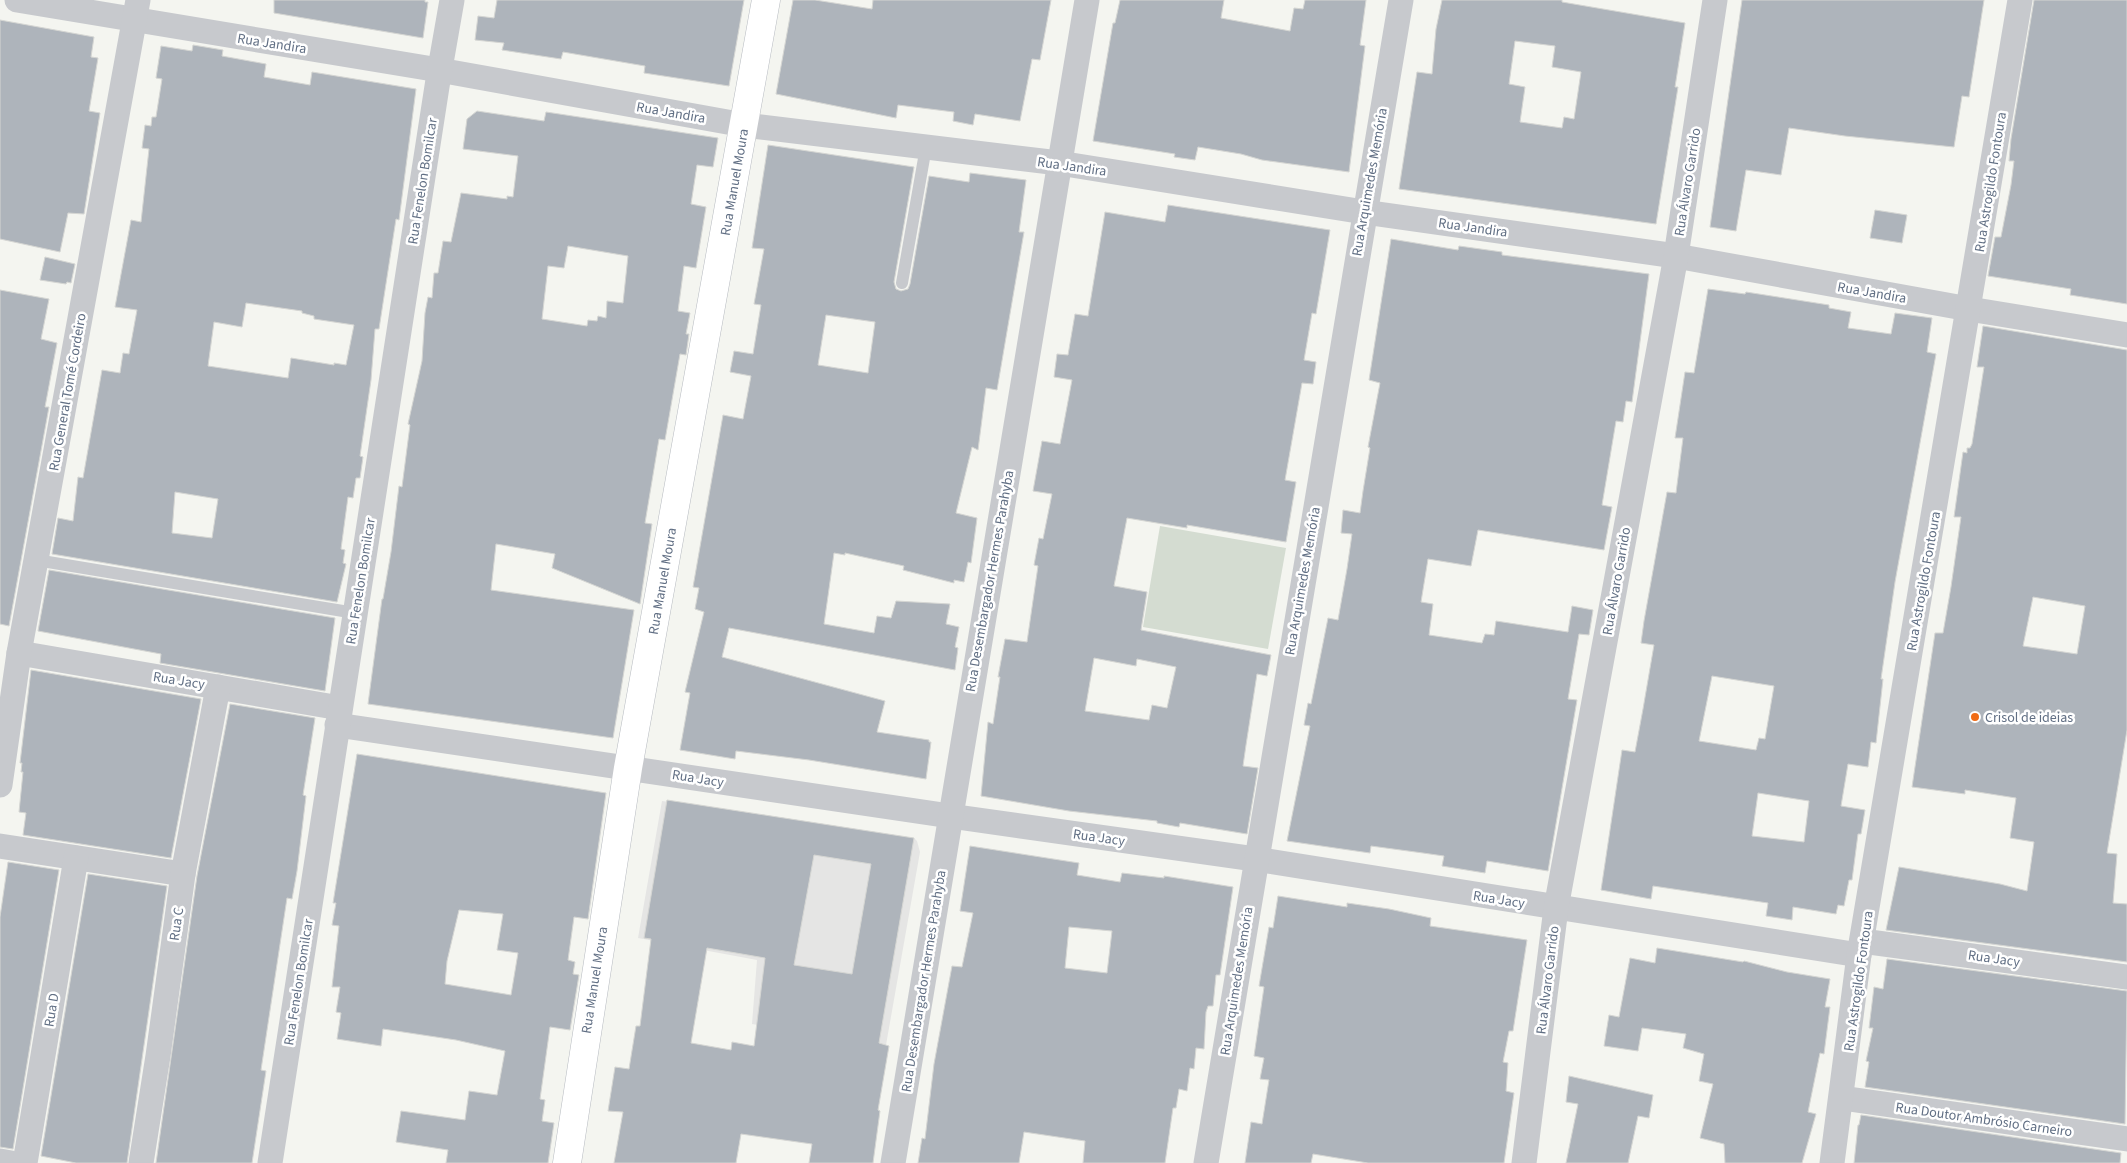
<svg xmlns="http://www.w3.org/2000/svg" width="2127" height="1163" font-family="'Source Sans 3',sans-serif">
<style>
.built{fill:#e5e5e4}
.green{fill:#d4dcd1}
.building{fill:#aeb4bb;stroke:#d5d6d3;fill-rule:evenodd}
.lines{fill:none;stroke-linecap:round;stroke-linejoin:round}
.secondary-casing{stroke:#b6bac0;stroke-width:29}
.lane{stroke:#c7c9cd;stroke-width:12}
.street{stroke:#c7c9cd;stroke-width:25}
.secondary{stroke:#fff;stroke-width:28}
.poi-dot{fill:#f06b15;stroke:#fff;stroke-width:2}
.labels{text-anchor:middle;stroke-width:5;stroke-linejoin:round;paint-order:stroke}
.street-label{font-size:14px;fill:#616f84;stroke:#fff}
.poi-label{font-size:14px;fill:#616f84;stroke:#fff;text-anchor:start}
</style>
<rect width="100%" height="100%" fill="#f4f5f0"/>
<!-- built -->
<path class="built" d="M 662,801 L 914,838 L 917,841 L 920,852 L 886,1045 L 752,1024 L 757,960 L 638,938 Z"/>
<!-- green -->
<path class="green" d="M 1160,526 L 1286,548 L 1268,649 L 1143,627 Z"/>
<!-- building -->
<g class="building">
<path d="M 274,0 L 425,0 L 425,2 L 428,2 L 423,38 L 274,13 Z"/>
<path d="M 497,0 L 744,0 L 729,86 L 644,73 L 645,66 L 563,52 L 561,59 L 502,50 L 504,43 L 475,40 L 478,16 L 494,18 Z"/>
<path d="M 793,0 L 815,0 L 872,9 L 873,0 L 1051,0 L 1040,60 L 1032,59 L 1020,121 L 975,114 L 973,125 L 953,121 L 954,112 L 898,105 L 896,118 L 776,94 Z"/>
<path d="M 1120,0 L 1224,0 L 1221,18 L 1290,31 L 1294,8 L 1303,9 L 1305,0 L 1366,0 L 1360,45 L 1365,46 L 1349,172 L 1262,160 L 1241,154 L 1198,147 L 1195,160 L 1174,157 L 1175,154 L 1093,141 L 1113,23 L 1115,23 Z"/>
<path d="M 1442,0 L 1562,0 L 1562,2 L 1685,23 L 1675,87 L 1678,87 L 1656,224 L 1399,189 L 1417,72 L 1432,74 L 1436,29 ZM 1515,41 L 1555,46 L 1552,67 L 1581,72 L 1574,119 L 1564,117 L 1562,128 L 1520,122 L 1525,87 L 1509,84 Z"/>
<path d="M 1742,0 L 1984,0 L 1969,97 L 1962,96 L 1954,147 L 1845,136 L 1789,128 L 1781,175 L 1746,170 L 1736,231 L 1710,227 Z"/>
<path d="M 2034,0 L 2127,0 L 2127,304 L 2070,295 L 2071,289 L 1988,276 L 1995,237 L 2001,237 L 2011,185 L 2014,161 L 2009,161 L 2011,139 Z"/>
<path d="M 0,20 L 94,37 L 91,57 L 98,58 L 89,111 L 100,113 L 84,214 L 68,213 L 60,252 L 0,239 Z"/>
<path d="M 193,45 L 223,50 L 222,56 L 266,64 L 264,77 L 310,85 L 312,72 L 416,89 L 399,220 L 396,219 L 379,329 L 375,329 L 371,380 L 360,456 L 363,457 L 360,478 L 356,478 L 353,498 L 348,497 L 341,549 L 345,550 L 343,563 L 346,564 L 337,602 L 52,554 L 58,518 L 73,521 L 78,477 L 83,478 L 102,370 L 120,373 L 123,353 L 129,354 L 137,310 L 115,307 L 131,220 L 141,222 L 149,149 L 142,148 L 145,125 L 151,126 L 152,117 L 156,117 L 162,79 L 156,78 L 161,46 L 192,51 ZM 246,303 L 302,311 L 302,313 L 314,316 L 314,319 L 354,325 L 346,365 L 334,363 L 334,365 L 291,358 L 288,378 L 208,366 L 214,322 L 242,327 ZM 175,492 L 218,499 L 212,538 L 172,533 Z"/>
<path d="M 477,111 L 544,121 L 546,112 L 718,138 L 713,167 L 697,165 L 691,204 L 706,207 L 696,268 L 684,266 L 678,311 L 690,313 L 686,334 L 689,334 L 686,355 L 680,354 L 665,440 L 659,439 L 645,523 L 652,524 L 640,604 L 552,568 L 555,554 L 496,544 L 491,590 L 634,610 L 613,738 L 368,704 L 382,599 L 383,599 L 391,552 L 399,486 L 402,487 L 410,425 L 408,424 L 422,361 L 425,313 L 428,297 L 432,298 L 434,273 L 438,273 L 443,241 L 451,242 L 461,193 L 507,199 L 507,196 L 513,197 L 518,156 L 463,149 L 467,119 ZM 568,246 L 628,256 L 623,303 L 607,301 L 606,318 L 598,316 L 597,321 L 588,320 L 587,326 L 542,319 L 548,266 L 564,268 Z"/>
<path d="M 768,145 L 914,167 L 894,282 L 896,289 L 901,291 L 908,289 L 910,284 L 929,176 L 969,182 L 970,173 L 1026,180 L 1019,232 L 1024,232 L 997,390 L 986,388 L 978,450 L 972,447 L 956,513 L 977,518 L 971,563 L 968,562 L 964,582 L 954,580 L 954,583 L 903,570 L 904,566 L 845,553 L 845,555 L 834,553 L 828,596 L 824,624 L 874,633 L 877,616 L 891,618 L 896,601 L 950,604 L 946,624 L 959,627 L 955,647 L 958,648 L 955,670 L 729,628 L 722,657 L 885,701 L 877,732 L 929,740 L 929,742 L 931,742 L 926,779 L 809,760 L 736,751 L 735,759 L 680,750 L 690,693 L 685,692 L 704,612 L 695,609 L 699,588 L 693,587 L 723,415 L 743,419 L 751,376 L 730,372 L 734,351 L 753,354 L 761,305 L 754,304 L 764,249 L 752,248 ZM 826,315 L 875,322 L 868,373 L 818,365 Z"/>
<path d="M 1168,205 L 1330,230 L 1316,314 L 1312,313 L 1304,360 L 1316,362 L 1313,384 L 1302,383 L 1285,480 L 1296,482 L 1286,542 L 1187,525 L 1187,528 L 1127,518 L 1114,586 L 1147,592 L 1141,630 L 1271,655 L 1267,676 L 1257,674 L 1246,745 L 1243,766 L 1258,768 L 1247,834 L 1180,823 L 1179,827 L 1157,823 L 1157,821 L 1069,811 L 981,796 L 988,722 L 993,724 L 1000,677 L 998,677 L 1005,639 L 1027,642 L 1038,566 L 1034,565 L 1039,538 L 1043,539 L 1052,494 L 1033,491 L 1042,441 L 1060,444 L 1072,380 L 1054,377 L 1057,354 L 1068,355 L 1075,314 L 1088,316 L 1105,212 L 1165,222 ZM 1094,658 L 1136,666 L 1137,659 L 1176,667 L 1167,708 L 1152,705 L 1149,720 L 1085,711 Z"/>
<path d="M 1875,210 L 1907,215 L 1902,243 L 1870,238 Z"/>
<path d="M 1391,239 L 1458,250 L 1459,246 L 1502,252 L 1502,255 L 1649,274 L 1632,402 L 1626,401 L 1623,422 L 1616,421 L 1602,505 L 1612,507 L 1604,550 L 1478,530 L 1471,566 L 1428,559 L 1421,602 L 1433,604 L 1429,635 L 1482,643 L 1485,634 L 1494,635 L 1496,621 L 1568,632 L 1572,606 L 1593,610 L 1589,635 L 1579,634 L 1568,699 L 1577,700 L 1548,871 L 1487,861 L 1485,873 L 1442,866 L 1444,856 L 1423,853 L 1371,846 L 1370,853 L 1287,841 L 1310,726 L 1304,725 L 1308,703 L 1311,704 L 1328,618 L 1338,620 L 1347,569 L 1352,534 L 1341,533 L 1343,510 L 1360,513 L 1363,491 L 1370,448 L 1368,447 L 1380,383 L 1369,380 Z"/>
<path d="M 45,257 L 75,264 L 71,283 L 67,282 L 66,284 L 40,280 Z"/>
<path d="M 1708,289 L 1745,294 L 1746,292 L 1829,305 L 1829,308 L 1851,312 L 1848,328 L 1891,334 L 1895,313 L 1932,318 L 1927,352 L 1936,354 L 1895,582 L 1881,679 L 1883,679 L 1876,743 L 1871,742 L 1868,767 L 1848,764 L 1841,806 L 1865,810 L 1861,834 L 1858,834 L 1852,880 L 1849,880 L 1844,906 L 1838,905 L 1836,914 L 1793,907 L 1792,920 L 1766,916 L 1768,903 L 1653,886 L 1651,899 L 1601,890 L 1622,750 L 1635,752 L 1643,709 L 1654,645 L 1641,643 L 1644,621 L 1667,492 L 1676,493 L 1683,438 L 1675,438 L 1685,372 L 1694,373 ZM 1712,676 L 1774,686 L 1765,739 L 1759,738 L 1756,750 L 1699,741 ZM 1758,793 L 1809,801 L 1804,842 L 1752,836 Z"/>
<path d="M 0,290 L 49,299 L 41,339 L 57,343 L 45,407 L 49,407 L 9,626 L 0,624 Z"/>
<path d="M 1983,326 L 2127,350 L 2127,730 L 2107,853 L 2117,854 L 2113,903 L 2127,904 L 2127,962 L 1886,930 L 1899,867 L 2000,884 L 2027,891 L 2034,842 L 2010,838 L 2016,798 L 1965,790 L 1965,794 L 1912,787 L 1935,633 L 1943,633 L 1951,587 L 1961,517 L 1954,517 L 1963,452 L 1967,453 L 1967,448 L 1970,448 L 1972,444 L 1984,367 L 1977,367 ZM 2033,597 L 2085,606 L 2077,654 L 2023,646 Z"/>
<path d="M 49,570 L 335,618 L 325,691 L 160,663 L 161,654 L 38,631 Z"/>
<path d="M 31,670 L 201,699 L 171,858 L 23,835 L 26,813 L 19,812 L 23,772 L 21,772 L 22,763 L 20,763 Z"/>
<path d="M 230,704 L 315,718 L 303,795 L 306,796 L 297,871 L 292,899 L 287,898 L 261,1070 L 266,1071 L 252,1163 L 156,1163 L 197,876 Z"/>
<path d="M 357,754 L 606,793 L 588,919 L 574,917 L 568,960 L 575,962 L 573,974 L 579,975 L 570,1030 L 550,1027 L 540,1099 L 545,1100 L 542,1121 L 554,1123 L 548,1163 L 446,1163 L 448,1150 L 396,1142 L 401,1111 L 465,1120 L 469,1091 L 497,1095 L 505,1051 L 456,1040 L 383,1029 L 381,1046 L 337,1039 L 341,1013 L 336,1012 L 340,987 L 332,987 L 339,926 L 332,925 L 336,903 L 333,903 ZM 459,910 L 503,914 L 497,950 L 518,953 L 511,995 L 445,984 L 447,961 Z"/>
<path d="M 667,800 L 914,838 L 879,1043 L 889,1046 L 878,1110 L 880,1111 L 873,1163 L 809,1163 L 812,1144 L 741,1134 L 736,1163 L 614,1163 L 623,1112 L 608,1111 L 615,1067 L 629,1069 L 636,1026 L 640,1026 L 651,939 L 644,938 ZM 814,855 L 871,864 L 852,974 L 794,965 ZM 707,948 L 765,958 L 754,1046 L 732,1042 L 731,1050 L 691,1043 Z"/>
<path d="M 970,846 L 1079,863 L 1077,875 L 1120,882 L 1122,873 L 1164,878 L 1164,876 L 1233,887 L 1220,975 L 1216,975 L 1213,1006 L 1208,1006 L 1206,1012 L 1204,1049 L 1196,1048 L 1194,1069 L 1190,1068 L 1187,1091 L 1179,1089 L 1176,1108 L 1173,1108 L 1165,1163 L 1083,1163 L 1085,1141 L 1024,1132 L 1019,1163 L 918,1163 L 922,1138 L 925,1139 L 934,1064 L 952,966 L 962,967 L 973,913 L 960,911 ZM 1069,927 L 1112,931 L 1107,973 L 1065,968 Z"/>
<path d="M 8,862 L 59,870 L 13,1149 L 0,1147 L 0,917 Z"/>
<path d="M 88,874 L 167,886 L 127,1163 L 76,1163 L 41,1156 Z"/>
<path d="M 1278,896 L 1347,907 L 1347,903 L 1389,909 L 1431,918 L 1430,926 L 1527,940 L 1513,1031 L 1509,1031 L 1503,1062 L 1508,1063 L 1506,1091 L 1514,1093 L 1504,1163 L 1368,1163 L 1313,1154 L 1311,1163 L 1245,1163 L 1251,1122 L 1262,1124 L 1269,1080 L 1260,1079 L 1264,1058 L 1254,1056 L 1264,987 L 1259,986 L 1269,927 L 1273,928 Z"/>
<path d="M 1657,948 L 1743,962 L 1744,961 L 1787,972 L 1830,979 L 1825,1007 L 1830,1007 L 1824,1054 L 1820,1053 L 1808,1112 L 1816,1114 L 1802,1163 L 1725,1163 L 1724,1144 L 1700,1138 L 1713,1084 L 1699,1081 L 1704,1054 L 1683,1048 L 1686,1034 L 1642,1028 L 1638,1051 L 1604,1046 L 1609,1015 L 1619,1017 L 1630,958 L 1655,963 Z"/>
<path d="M 1887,959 L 2127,991 L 2125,1124 L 1865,1087 L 1869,1062 L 1866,1061 L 1873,1028 L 1869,1028 L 1874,987 L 1883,989 Z"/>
<path d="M 1569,1076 L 1653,1095 L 1649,1118 L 1638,1116 L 1628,1163 L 1566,1163 L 1578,1104 L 1566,1102 Z"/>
<path d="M 1861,1115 L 2121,1153 L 2120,1163 L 1854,1163 L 1858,1125 L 1859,1125 Z"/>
</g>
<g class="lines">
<defs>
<path id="secondary" d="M 567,1163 L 628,768 L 766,0"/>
</defs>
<!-- secondary casing -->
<use href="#secondary" class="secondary-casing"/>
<!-- lane -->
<g class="lane">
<path d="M 902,283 L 926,147"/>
<path d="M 36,560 L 355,613"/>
</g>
<!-- street -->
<g class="street">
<path d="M 17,0 L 439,70 L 744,125 L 1059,163 L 1364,212 L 1676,256 L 1969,309 L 2127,335"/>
<path d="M 19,653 L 340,708"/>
<path d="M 337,725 L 950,816 L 1255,859 L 1859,955"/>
<path d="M 0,785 L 19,653 L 138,0"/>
<path d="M 0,846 L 183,874"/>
<path d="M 1862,941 L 2127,977"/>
<path d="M 1842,1098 L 2127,1139"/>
<path d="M 0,1161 L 11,1163"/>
<path d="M 25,1163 L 76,858"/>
<path d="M 141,1163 L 158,1056 L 183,874 L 218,687"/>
<path d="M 270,1163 L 438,80 L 452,0"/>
<path d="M 893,1163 L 1087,0"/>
<path d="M 1206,1163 L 1401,0"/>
<path d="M 1524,1163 L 1556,908 L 1676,256 L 1715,0"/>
<path d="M 1832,1163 L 1859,955 L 2020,0"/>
</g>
<!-- secondary -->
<use href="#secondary" class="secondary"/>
</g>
<!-- markers -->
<circle class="poi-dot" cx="1975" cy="717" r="5"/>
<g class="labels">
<!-- street labels -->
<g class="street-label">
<text transform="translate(272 43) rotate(9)" y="5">Rua Jandira</text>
<text transform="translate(671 112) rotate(10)" y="5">Rua Jandira</text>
<text transform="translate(1072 166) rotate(8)" y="5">Rua Jandira</text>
<text transform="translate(422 181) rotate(-81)" y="5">Rua Fenelon Bomilcar</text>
<text transform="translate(734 182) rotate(-80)" y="5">Rua Manuel Moura</text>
<text transform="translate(1369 182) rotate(-80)" y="5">Rua Arquimedes Memória</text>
<text transform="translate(1687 182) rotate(-81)" y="5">Rua Álvaro Garrido</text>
<text transform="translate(1990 182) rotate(-81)" y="5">Rua Astrogildo Fontoura</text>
<text transform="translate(1473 227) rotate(8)" y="5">Rua Jandira</text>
<text transform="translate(1872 292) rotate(10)" y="5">Rua Jandira</text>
<text transform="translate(67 392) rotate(-80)" y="5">Rua General Tomé Cordeiro</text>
<text transform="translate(360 581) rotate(-81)" y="5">Rua Fenelon Bomilcar</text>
<text transform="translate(662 581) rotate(-80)" y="5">Rua Manuel Moura</text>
<text transform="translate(989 581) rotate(-80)" y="5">Rua Desembargador Hermes Parahyba</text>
<text transform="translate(1302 581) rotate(-80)" y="5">Rua Arquimedes Memória</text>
<text transform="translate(1616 581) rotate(-80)" y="5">Rua Álvaro Garrido</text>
<text transform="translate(1923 581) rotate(-80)" y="5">Rua Astrogildo Fontoura</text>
<text transform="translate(179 680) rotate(9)" y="5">Rua Jacy</text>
<text transform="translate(698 778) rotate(9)" y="5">Rua Jacy</text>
<text transform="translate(1099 837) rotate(8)" y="5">Rua Jacy</text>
<text transform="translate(1499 899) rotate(9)" y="5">Rua Jacy</text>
<text transform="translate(176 924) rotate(-82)" y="5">Rua C</text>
<text transform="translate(1994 958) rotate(8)" y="5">Rua Jacy</text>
<text transform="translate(594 980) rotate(-81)" y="5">Rua Manuel Moura</text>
<text transform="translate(1547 980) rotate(-83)" y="5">Rua Álvaro Garrido</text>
<text transform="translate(923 981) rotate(-81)" y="5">Rua Desembargador Hermes Parahyba</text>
<text transform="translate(1236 981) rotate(-81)" y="5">Rua Arquimedes Memória</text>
<text transform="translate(1858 981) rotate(-82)" y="5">Rua Astrogildo Fontoura</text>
<text transform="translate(298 982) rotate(-81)" y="5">Rua Fenelon Bomilcar</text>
<text transform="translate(51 1010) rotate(-81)" y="5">Rua D</text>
<text transform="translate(1984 1119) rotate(8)" y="5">Rua Doutor Ambrósio Carneiro</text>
</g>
<!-- poi labels -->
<g class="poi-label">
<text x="1985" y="722">Crisol de ideias</text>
</g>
</g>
</svg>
